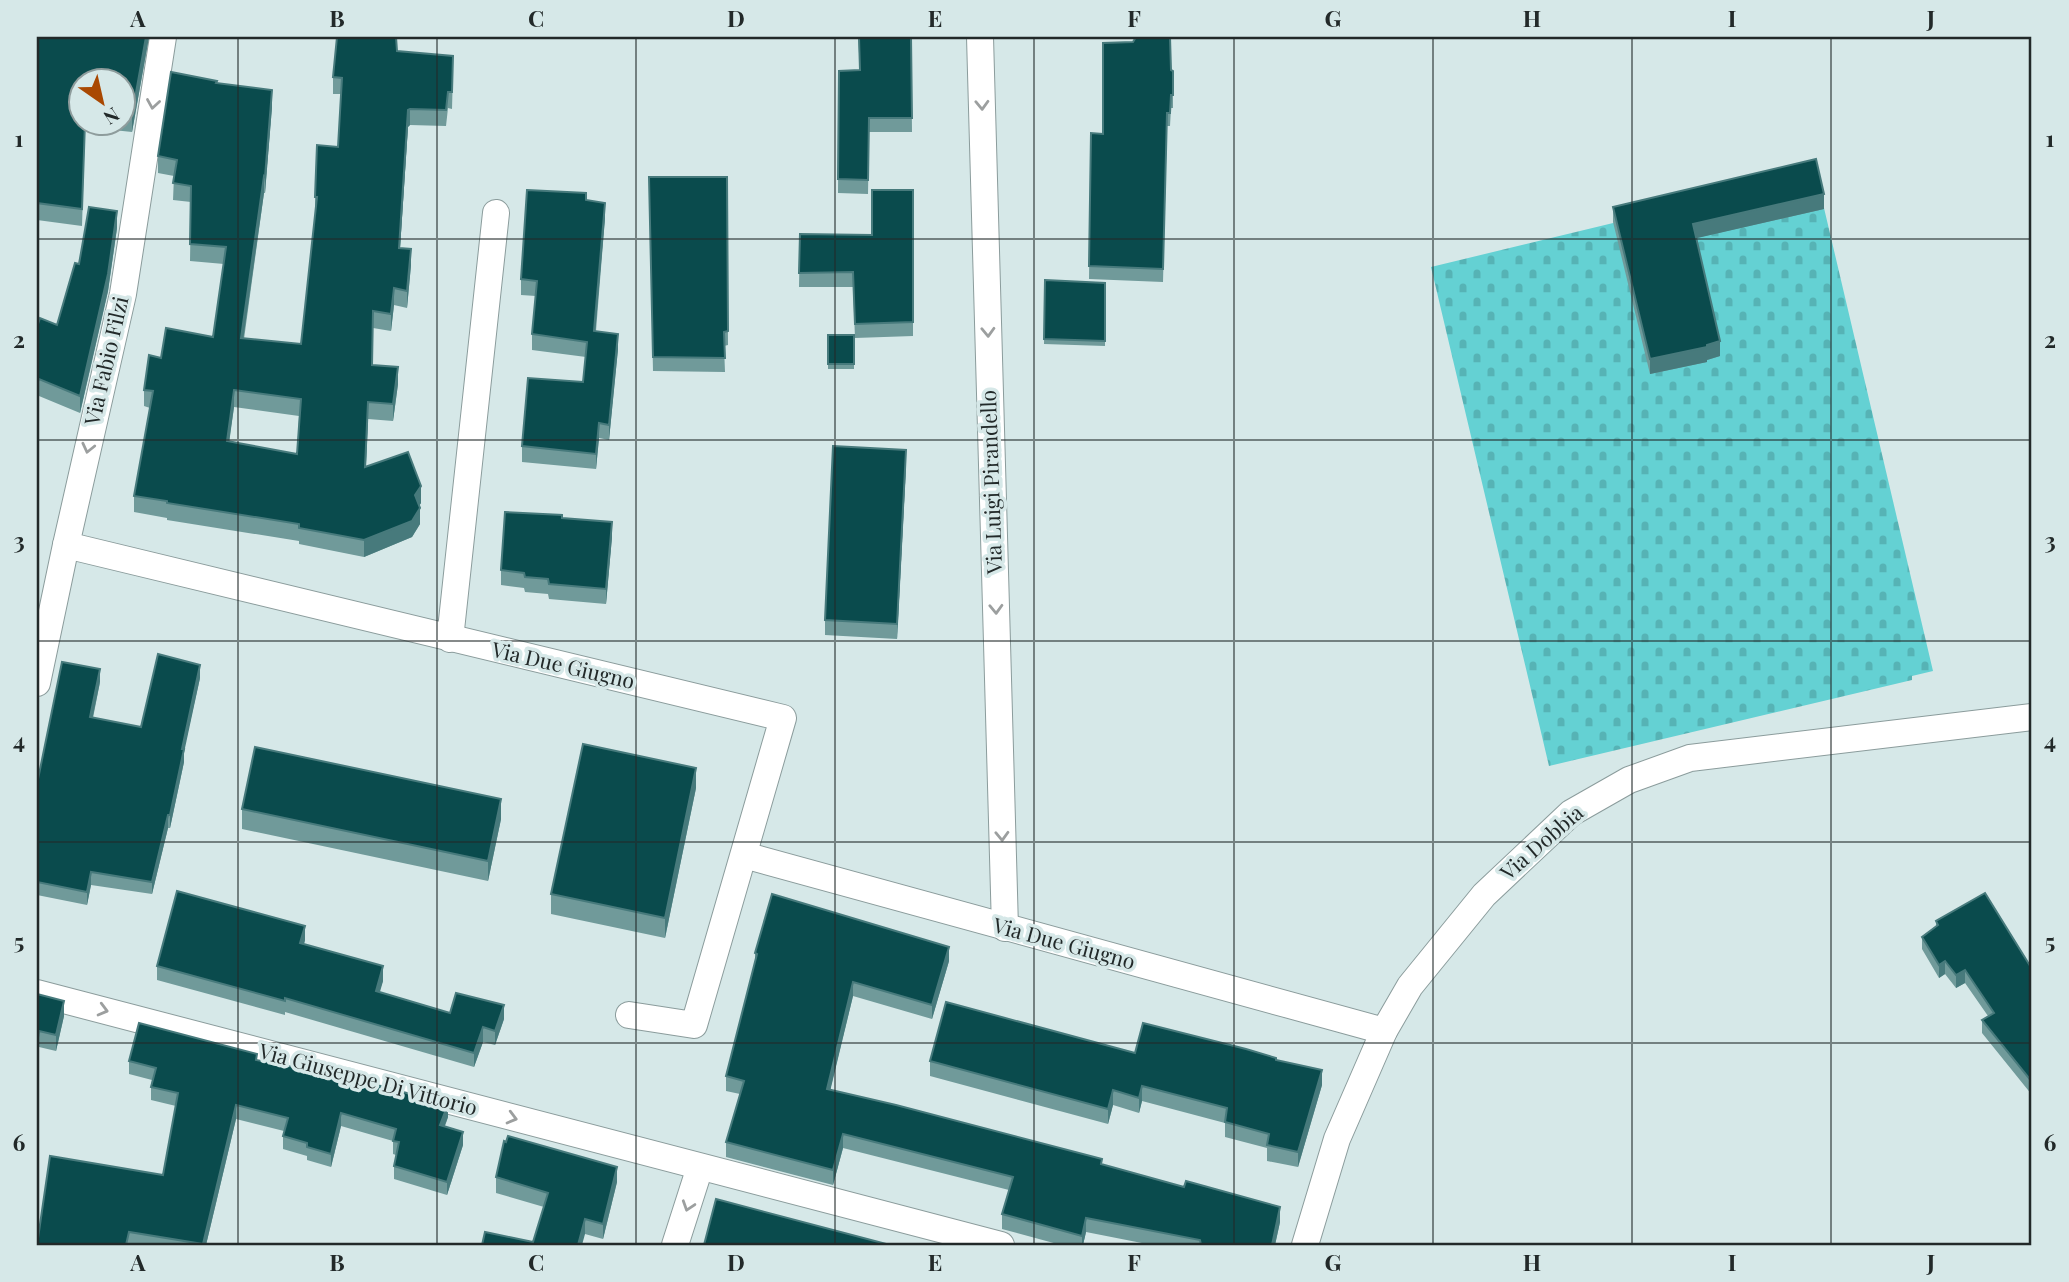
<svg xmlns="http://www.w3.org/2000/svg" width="2069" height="1282" font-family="'Playfair Display',serif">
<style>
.cemetery{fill:url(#cemetery-stones)}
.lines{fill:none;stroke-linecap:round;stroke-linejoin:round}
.minor-casing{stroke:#8b9c9c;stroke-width:28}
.minor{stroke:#fff;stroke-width:26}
.wall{fill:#709a9a;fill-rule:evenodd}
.shaded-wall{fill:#477a7c}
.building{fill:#0a4b4d;stroke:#477a7c;stroke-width:2;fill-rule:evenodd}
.oneway{stroke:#9c9f9f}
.grid{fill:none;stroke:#222929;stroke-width:2;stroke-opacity:0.55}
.labels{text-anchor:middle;stroke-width:7;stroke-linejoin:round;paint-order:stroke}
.street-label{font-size:21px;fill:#222929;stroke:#d6e8e8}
.neatline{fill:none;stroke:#222929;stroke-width:2.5}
.grid-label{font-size:23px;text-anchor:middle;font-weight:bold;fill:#222929}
</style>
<defs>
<pattern id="cemetery-stones" width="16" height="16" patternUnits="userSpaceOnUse" patternTransform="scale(1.75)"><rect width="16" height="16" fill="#64d1d3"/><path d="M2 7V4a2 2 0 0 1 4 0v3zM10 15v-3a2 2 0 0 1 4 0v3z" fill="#56b3b5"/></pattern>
</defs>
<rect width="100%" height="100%" fill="#d6e8e8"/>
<!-- cemetery -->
<path class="cemetery" d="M 1816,174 L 1933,671 L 1912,676 L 1912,680 L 1549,766 L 1431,267 Z"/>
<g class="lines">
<defs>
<g id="minor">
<path d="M 980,37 L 1005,928"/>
<path d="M 66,545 L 783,718 L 694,1025 L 629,1015"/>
<path d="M 450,639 L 496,213"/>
<path d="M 37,683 L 66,545 L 123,294 L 163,37"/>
<path d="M 744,855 L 1384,1031"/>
<path d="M 37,993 L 1001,1245"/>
<path d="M 675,1245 L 700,1167"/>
<path d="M 1305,1245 L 1337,1139 L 1384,1031 L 1410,986 L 1484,895 L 1571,813 L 1629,780 L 1690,758 L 2032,717"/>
</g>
</defs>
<!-- minor casing -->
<use href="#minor" class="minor-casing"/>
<!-- minor -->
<use href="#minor" class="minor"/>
</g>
<!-- wall -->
<g class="wall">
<path d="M 37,37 L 149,37 L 132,132 L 85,127 L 82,226 L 37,220 ZM 80,80 L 122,80 L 122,122 L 80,122 Z"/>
<path d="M 858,37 L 911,37 L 912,132 L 869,132 L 868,194 L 838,193 L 839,71 L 860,70 Z"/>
<path d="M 397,51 L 453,72 L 452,109 L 448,108 L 446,126 L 410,125 L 408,127 L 400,248 L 411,265 L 407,308 L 394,305 L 391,331 L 373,328 L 372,365 L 398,384 L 393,421 L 368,419 L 366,467 L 421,503 L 419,506 L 420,524 L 412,537 L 364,557 L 299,544 L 299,541 L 167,520 L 167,518 L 134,512 L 134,496 L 150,408 L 144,406 L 144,390 L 161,358 L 213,337 L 224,264 L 190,261 L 191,202 L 173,200 L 174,176 L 158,173 L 158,156 L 217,83 L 272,107 L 265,193 L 264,193 L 244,339 L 301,344 L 315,214 L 315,197 L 338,147 L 341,94 L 333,94 L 333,77 ZM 234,407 L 299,416 L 297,454 L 229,441 Z"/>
<path d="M 1171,70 L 1173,71 L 1173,108 L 1171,108 L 1170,126 L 1167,126 L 1163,282 L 1089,279 L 1091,133 L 1103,134 Z"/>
<path d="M 649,177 L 727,177 L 728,345 L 724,346 L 725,372 L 653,371 Z"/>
<path d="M 913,190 L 913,336 L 855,338 L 853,287 L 799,287 L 800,234 L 872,235 Z"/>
<path d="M 586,200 L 605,218 L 596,331 L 618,349 L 609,440 L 599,438 L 596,469 L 522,462 L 522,446 L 583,382 L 586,357 L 532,350 L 532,334 L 536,296 L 521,295 L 521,279 Z"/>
<path d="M 1613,207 L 1824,209 L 1696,238 L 1720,356 L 1707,360 L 1707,362 L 1650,374 L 1613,222 Z"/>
<path d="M 117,228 L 108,291 L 80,413 L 39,396 L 37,401 L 37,327 L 57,325 L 79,264 Z"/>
<path d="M 1045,280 L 1105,283 L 1105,346 L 1044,344 Z"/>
<rect x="828" y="335" width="26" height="34"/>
<path d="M 906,466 L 897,639 L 825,635 L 825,620 Z"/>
<path d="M 562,518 L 612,537 L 606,604 L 549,599 L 548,594 L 525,592 L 524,588 L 501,585 L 501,570 Z"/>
<path d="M 200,678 L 184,749 L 184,762 L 170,828 L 168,828 L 152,894 L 91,885 L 87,905 L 37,895 L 37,784 L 100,682 L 93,718 L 141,727 Z"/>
<path d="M 696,788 L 665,938 L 551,914 L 551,894 Z"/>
<path d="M 242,809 L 501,819 L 488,881 L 242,829 Z"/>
<path d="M 1936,921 L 2032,969 L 2032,1095 L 1982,1033 L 1982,1020 L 1988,1016 L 1965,983 L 1956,988 L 1945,974 L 1939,978 L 1922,949 L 1922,937 L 1936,927 Z"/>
<path d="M 305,940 L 304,944 L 383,981 L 379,992 L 450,1013 L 504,1019 L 495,1045 L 483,1042 L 474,1067 L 285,1012 L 285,1015 L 157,980 L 157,966 Z"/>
<path d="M 755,953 L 949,961 L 932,1019 L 853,996 L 830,1090 L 1102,1164 L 1280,1222 L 1275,1245 L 1152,1245 L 1086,1232 L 1083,1245 L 1061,1245 L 1002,1229 L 1002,1214 L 1009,1190 L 843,1148 L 833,1185 L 726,1157 L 726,1142 L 740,1094 L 726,1091 L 726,1076 L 755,961 Z"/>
<path d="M 37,994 L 64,1016 L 56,1051 L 39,1047 Z"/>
<path d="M 257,1060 L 448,1117 L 445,1126 L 463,1145 L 447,1195 L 394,1179 L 394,1166 L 396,1155 L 393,1154 L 393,1141 L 341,1126 L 331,1167 L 307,1160 L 307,1156 L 283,1149 L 283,1136 L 284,1131 L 236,1119 L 206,1245 L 37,1245 L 163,1175 L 176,1106 L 151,1100 L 151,1087 L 152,1080 L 129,1074 L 129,1061 Z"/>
<path d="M 1276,1060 L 1322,1085 L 1298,1167 L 1267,1161 L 1267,1148 L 1225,1137 L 1225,1123 L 1142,1101 L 1139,1113 L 1113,1105 L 1108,1124 L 930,1076 L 930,1061 Z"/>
<path d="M 496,1177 L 617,1182 L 603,1239 L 585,1234 L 533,1242 L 544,1207 L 496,1193 Z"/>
</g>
<!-- shaded-wall -->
<g class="shaded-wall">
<path d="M 146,37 L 149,37 L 132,132 L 132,115 Z"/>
<path d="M 272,90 L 272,107 L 265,193 L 265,177 Z"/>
<path d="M 410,109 L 410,125 L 408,127 L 399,264 L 399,248 L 408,110 Z"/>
<path d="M 264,176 L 264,193 L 241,355 L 241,338 Z"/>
<path d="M 1824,194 L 1824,209 L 1693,239 L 1693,224 Z"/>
<path d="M 605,203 L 605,218 L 594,346 L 594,331 Z"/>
<path d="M 117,211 L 117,228 L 108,291 L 80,413 L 80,396 Z"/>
<path d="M 411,249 L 411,265 L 407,308 L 407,291 Z"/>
<path d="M 394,288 L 394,305 L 391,331 L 391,314 Z"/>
<path d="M 618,334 L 618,349 L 609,440 L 609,425 Z"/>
<path d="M 1720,341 L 1720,356 L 1707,360 L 1707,362 L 1650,374 L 1650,359 Z"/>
<path d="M 398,367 L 398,384 L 393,421 L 393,404 Z"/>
<path d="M 39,379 L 39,396 L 37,401 L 37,384 Z"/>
<path d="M 234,390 L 234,407 L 227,458 L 227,441 Z"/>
<path d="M 368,402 L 368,419 L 365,484 L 365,467 Z"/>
<path d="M 599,423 L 599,438 L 596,469 L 596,454 Z"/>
<path d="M 906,450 L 906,466 L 897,639 L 897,624 Z"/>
<path d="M 421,486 L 421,503 L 415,512 L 415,495 Z"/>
<path d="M 420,508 L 420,524 L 412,537 L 364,557 L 364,540 Z"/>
<path d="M 612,522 L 612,537 L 606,604 L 606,589 Z"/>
<path d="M 200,665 L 200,678 L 182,762 L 182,749 Z"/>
<path d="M 100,669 L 100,682 L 90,730 L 90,717 Z"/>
<path d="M 184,749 L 184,762 L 170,828 L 170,815 Z"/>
<path d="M 696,768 L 696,788 L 665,938 L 665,918 Z"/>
<path d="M 501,799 L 501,819 L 488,881 L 488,861 Z"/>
<path d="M 168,815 L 168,828 L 152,894 L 152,882 Z"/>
<path d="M 91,872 L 91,885 L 87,905 L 87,892 Z"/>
<path d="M 305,926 L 305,940 L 300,958 L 300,943 Z"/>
<path d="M 949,947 L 949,961 L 932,1019 L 932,1005 Z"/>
<path d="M 1945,961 L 1945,974 L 1939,978 L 1939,965 Z"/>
<path d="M 383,966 L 383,981 L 376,1006 L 376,991 Z"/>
<path d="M 1965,970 L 1965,983 L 1956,988 L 1956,975 Z"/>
<path d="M 853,982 L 853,996 L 827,1104 L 827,1089 Z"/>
<path d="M 64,1001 L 64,1016 L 56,1051 L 56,1035 Z"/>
<path d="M 504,1005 L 504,1019 L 495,1045 L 495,1031 Z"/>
<path d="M 483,1027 L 483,1042 L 474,1067 L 474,1053 Z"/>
<path d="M 39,1031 L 39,1047 L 37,1059 L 37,1044 Z"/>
<path d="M 1322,1070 L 1322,1085 L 1298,1167 L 1298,1152 Z"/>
<path d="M 1142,1086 L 1142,1101 L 1139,1113 L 1139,1098 Z"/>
<path d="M 1113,1090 L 1113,1105 L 1108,1124 L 1108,1109 Z"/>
<path d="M 448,1104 L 448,1117 L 440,1138 L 440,1125 Z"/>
<path d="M 236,1105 L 236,1119 L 206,1245 L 203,1245 Z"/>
<path d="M 341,1113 L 341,1126 L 331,1167 L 331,1154 Z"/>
<path d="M 463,1132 L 463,1145 L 447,1195 L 447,1182 Z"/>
<path d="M 843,1134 L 843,1148 L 833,1185 L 833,1170 Z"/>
<path d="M 617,1167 L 617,1182 L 603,1239 L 603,1224 Z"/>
<path d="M 1280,1207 L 1280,1222 L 1275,1245 L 1272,1245 Z"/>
<path d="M 1086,1218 L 1086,1232 L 1083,1245 L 1082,1245 L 1082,1236 Z"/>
<path d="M 585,1219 L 585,1234 L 582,1245 L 578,1245 Z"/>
</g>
<!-- building -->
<g class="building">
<path d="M 37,37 L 146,37 L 132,115 L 122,114 L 122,80 L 80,80 L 80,122 L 85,122 L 82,209 L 37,203 Z"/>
<path d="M 337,37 L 396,37 L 397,51 L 453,56 L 452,92 L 448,92 L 446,110 L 410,109 L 408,110 L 399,248 L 411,249 L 407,291 L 394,288 L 391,314 L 373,311 L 372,365 L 398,367 L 393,404 L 368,402 L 365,467 L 408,452 L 421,486 L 415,495 L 420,508 L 412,521 L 364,540 L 299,528 L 299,524 L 167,503 L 167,501 L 134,496 L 153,391 L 144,390 L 149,355 L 161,358 L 166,328 L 213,337 L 226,247 L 190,244 L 191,186 L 173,183 L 177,160 L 158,156 L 171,72 L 217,81 L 216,83 L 272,90 L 265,177 L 264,176 L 241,338 L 301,344 L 317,197 L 315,197 L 317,145 L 338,147 L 342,78 L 333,77 ZM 234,390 L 301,399 L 297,454 L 227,441 Z"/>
<path d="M 859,37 L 911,37 L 912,118 L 869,118 L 868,180 L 838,179 L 839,71 L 860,70 Z"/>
<path d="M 1136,37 L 1170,37 L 1171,70 L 1173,71 L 1173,95 L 1171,95 L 1170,113 L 1167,113 L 1163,269 L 1089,266 L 1091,133 L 1103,134 L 1103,43 L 1133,42 Z"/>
<path d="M 1816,159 L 1824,194 L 1693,224 L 1720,341 L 1707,345 L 1707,347 L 1650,359 L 1613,207 Z"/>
<path d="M 649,177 L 727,177 L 728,331 L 724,332 L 725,358 L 653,357 Z"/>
<path d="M 527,190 L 586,193 L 586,200 L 605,203 L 594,331 L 618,334 L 609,425 L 599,423 L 596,454 L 522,446 L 528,378 L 583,382 L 587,342 L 532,334 L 537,281 L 521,279 Z"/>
<path d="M 872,190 L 913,190 L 913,322 L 855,324 L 853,272 L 799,273 L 800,234 L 872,235 Z"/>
<path d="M 89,207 L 117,211 L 108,274 L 80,396 L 39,379 L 37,384 L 37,327 L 40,318 L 57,325 L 75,263 L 79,264 Z"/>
<path d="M 1045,280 L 1105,283 L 1105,341 L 1044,339 Z"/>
<rect x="828" y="335" width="26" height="29"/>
<path d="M 833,446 L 906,450 L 897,624 L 825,620 Z"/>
<path d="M 505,512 L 562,515 L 562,518 L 612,522 L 606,589 L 549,584 L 548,579 L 525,577 L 524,573 L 501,570 Z"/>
<path d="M 158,654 L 200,665 L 182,749 L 184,749 L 170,815 L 168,815 L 152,882 L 91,872 L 87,892 L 37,882 L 37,784 L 62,662 L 100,669 L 90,717 L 141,727 Z"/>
<path d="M 583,744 L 696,768 L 665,918 L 551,894 Z"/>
<path d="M 255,747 L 501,799 L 488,861 L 242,809 Z"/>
<path d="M 177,891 L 305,926 L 300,943 L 383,966 L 376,991 L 450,1013 L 456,993 L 504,1005 L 495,1031 L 483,1027 L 474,1053 L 285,998 L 285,1001 L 157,966 Z"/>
<path d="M 1985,893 L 2032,969 L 2032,1082 L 1982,1020 L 1994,1013 L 1965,970 L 1956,975 L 1945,961 L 1939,965 L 1922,937 L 1938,925 L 1936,921 Z"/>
<path d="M 772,894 L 949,947 L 932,1005 L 853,982 L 827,1089 L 896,1105 L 1102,1159 L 1101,1164 L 1184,1187 L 1186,1181 L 1280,1207 L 1272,1245 L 1201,1245 L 1200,1240 L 1086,1218 L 1082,1236 L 1002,1214 L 1013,1177 L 843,1134 L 833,1170 L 726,1142 L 744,1081 L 726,1076 L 757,954 L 755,953 Z"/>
<path d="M 37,994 L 64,1001 L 56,1035 L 39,1031 L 37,1044 Z"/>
<path d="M 946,1002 L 1135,1053 L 1143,1023 L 1246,1049 L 1276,1058 L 1276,1060 L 1322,1070 L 1298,1152 L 1267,1145 L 1269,1134 L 1225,1122 L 1227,1108 L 1142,1086 L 1139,1098 L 1113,1090 L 1108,1109 L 930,1061 Z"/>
<path d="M 139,1023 L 257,1054 L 256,1060 L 316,1071 L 317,1069 L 448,1104 L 440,1125 L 463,1132 L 447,1182 L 394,1166 L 399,1142 L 393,1141 L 396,1129 L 341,1113 L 331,1154 L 307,1147 L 307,1143 L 283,1136 L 288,1118 L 236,1105 L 203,1244 L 129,1232 L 126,1245 L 37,1245 L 50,1156 L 163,1175 L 178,1093 L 151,1087 L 156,1068 L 129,1061 Z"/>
<path d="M 508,1136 L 617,1167 L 603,1224 L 585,1219 L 578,1245 L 482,1245 L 485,1232 L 533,1242 L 548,1193 L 496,1177 L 504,1141 L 506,1142 Z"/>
<path d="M 716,1199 L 890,1245 L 704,1245 Z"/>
</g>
<!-- one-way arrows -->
<defs><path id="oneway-chevron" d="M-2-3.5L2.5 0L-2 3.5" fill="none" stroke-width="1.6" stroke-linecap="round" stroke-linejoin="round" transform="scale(1.75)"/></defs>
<g class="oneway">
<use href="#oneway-chevron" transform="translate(153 104) rotate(99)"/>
<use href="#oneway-chevron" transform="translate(982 105) rotate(88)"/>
<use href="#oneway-chevron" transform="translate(988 332) rotate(88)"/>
<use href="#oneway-chevron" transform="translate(88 448) rotate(103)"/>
<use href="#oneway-chevron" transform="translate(996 609) rotate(88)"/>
<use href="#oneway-chevron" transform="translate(1002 836) rotate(88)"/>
<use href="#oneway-chevron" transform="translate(103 1010) rotate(15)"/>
<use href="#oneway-chevron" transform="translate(512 1118) rotate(15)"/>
<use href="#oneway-chevron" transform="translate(688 1206) rotate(108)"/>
</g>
<!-- grid -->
<path class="grid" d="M 238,37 L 238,1245M 437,37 L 437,1245M 636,37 L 636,1245M 835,37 L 835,1245M 1034,37 L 1034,1245M 1234,37 L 1234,1245M 1433,37 L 1433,1245M 1632,37 L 1632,1245M 1831,37 L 1831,1245M 37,239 L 2032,239M 37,440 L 2032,440M 37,641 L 2032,641M 37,842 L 2032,842M 37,1043 L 2032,1043"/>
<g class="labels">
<!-- street labels -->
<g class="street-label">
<text transform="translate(107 361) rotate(-77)" y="7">Via Fabio Filzi</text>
<text transform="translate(992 482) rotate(-92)" y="7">Via Luigi Pirandello</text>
<text transform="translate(563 666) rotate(13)" y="7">Via Due Giugno</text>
<text transform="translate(1542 843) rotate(-41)" y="7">Via Dobbia</text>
<text transform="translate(1064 944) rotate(15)" y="7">Via Due Giugno</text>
<text transform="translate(368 1080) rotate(15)" y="7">Via Giuseppe Di Vittorio</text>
</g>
</g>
<!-- border -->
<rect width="2069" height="1282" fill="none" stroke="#d6e8e8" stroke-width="77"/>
<!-- north arrow -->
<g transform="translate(102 102) rotate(146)"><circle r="33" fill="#d6e8e8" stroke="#8e9c9c" stroke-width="2"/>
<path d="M0-5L12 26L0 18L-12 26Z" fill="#a94802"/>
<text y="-10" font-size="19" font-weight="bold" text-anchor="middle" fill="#222929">N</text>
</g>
<rect x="38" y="38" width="1992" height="1206" class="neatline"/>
<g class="grid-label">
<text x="138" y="27">A</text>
<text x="337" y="27">B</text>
<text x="536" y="27">C</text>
<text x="736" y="27">D</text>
<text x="935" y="27">E</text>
<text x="1134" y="27">F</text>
<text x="1333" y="27">G</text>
<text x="1532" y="27">H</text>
<text x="1732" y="27">I</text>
<text x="1931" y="27">J</text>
<text x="19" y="147">1</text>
<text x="2050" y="147">1</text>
<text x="19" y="348">2</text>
<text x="2050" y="348">2</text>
<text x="19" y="549">3</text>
<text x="2050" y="549">3</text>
<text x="19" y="749">4</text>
<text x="2050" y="749">4</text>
<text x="19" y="950">5</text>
<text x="2050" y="950">5</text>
<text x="19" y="1151">6</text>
<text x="2050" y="1151">6</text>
<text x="138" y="1271">A</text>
<text x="337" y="1271">B</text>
<text x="536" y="1271">C</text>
<text x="736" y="1271">D</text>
<text x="935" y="1271">E</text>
<text x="1134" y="1271">F</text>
<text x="1333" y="1271">G</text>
<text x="1532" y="1271">H</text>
<text x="1732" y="1271">I</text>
<text x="1931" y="1271">J</text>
</g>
</svg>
